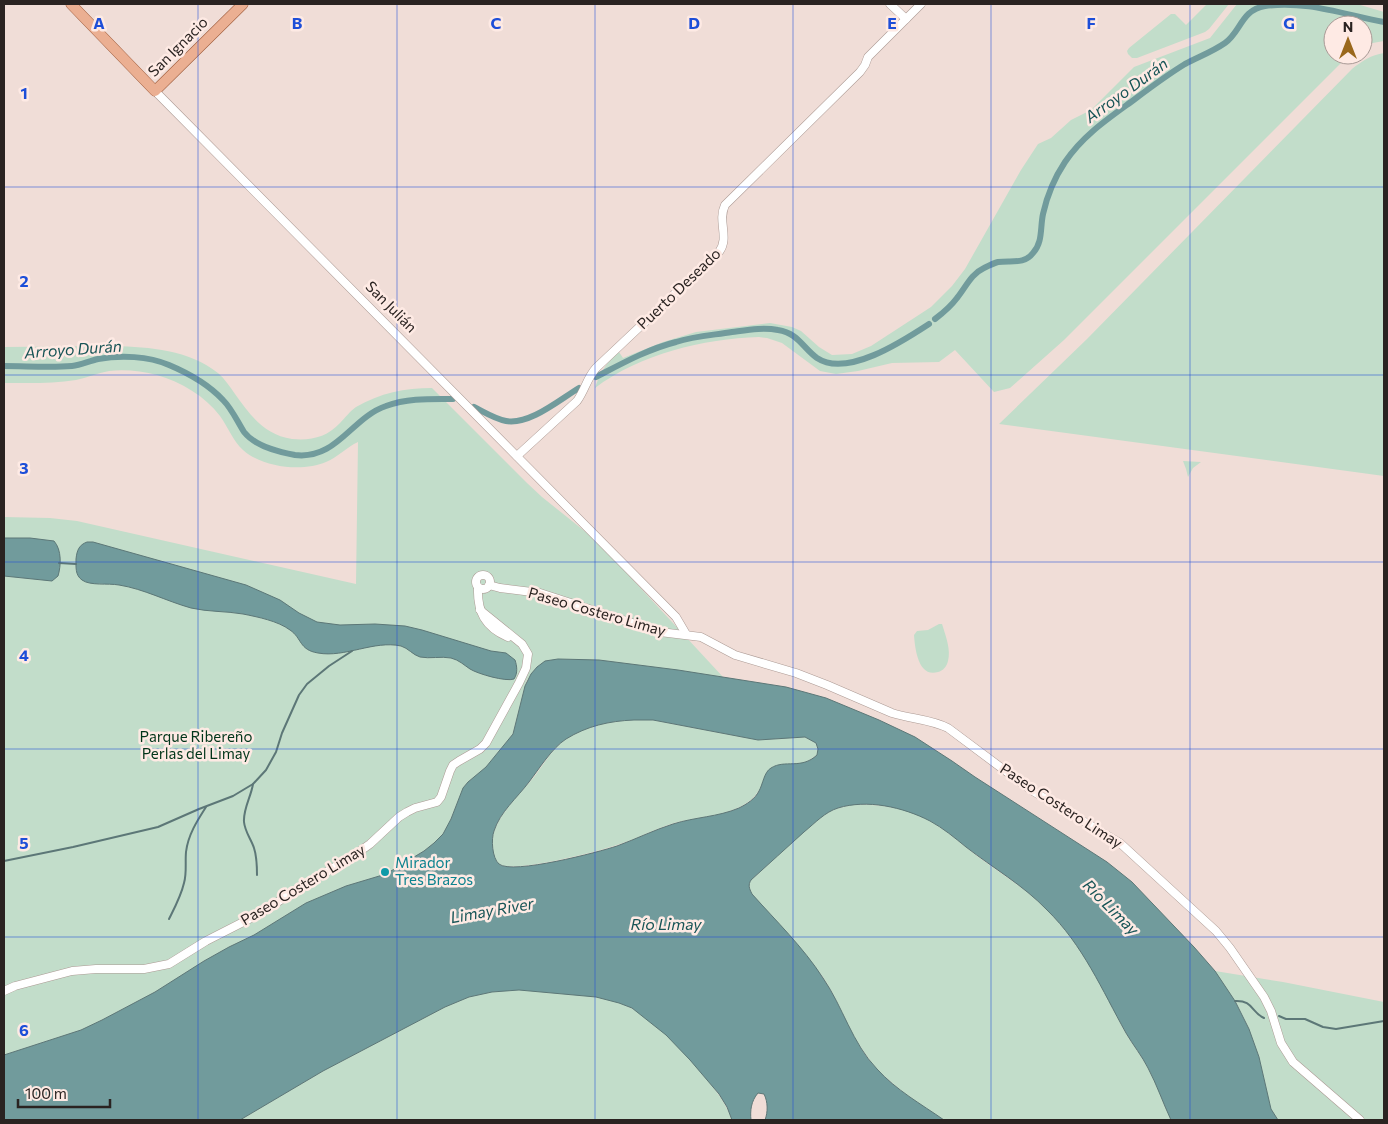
<svg xmlns="http://www.w3.org/2000/svg" width="1388" height="1124" font-family="Commissioner,sans-serif">
<style>
.green{fill:#c2ddca}
.water{fill:#719b9c;stroke:#5c7777;fill-rule:evenodd}
.lines{fill:none;stroke-linecap:round;stroke-linejoin:round}
.stream{stroke:#5c7777;stroke-width:2}
.canal{stroke:#719b9c;stroke-width:6}
.minor-casing{stroke:#ac9a94;stroke-width:9}
.major-casing{stroke:#9f5c3c;stroke-width:11}
.minor{stroke:#fff;stroke-width:8}
.major{stroke:#ebaf92;stroke-width:10}
.grid{fill:none;stroke:#1d4ed8;stroke-width:1;stroke-opacity:0.55}
.culture-dot{fill:#0f9aa8;stroke:#feeae4;stroke-width:2}
.labels{text-anchor:middle;stroke-width:5;stroke-linejoin:round;paint-order:stroke}
.street-label{font-size:15px;fill:#2a2321;stroke:#feeae4}
.park-label{font-size:15px;fill:#003519;stroke:#feeae4}
.culture-label{font-size:15px;fill:#0d838f;stroke:#feeae4;text-anchor:start}
.water-label{font-size:16px;font-style:italic;fill:#175456;stroke:#feeae4}
.grid-label{font-size:16px;text-anchor:middle;font-weight:bold;fill:#1d4ed8;stroke:#feeae4;stroke-width:5;stroke-linejoin:round;paint-order:stroke}
</style>
<rect width="100%" height="100%" fill="#f0ddd7"/>
<!-- green -->
<g class="green">
<path d="M 1207,4 L 1229,4 L 1209,29 L 1205,32 L 1137,58 L 1132,58 L 1128,54 L 1127,51 L 1129,48 L 1171,14 L 1175,14 L 1186,25 Z"/>
<path d="M 1237,4 L 1357,4 L 1384,12 L 1384,41 L 1367,44 L 1363,46 L 1363,25 L 1333,25 L 1333,55 L 1349,55 L 1064,340 L 1010,388 L 994,392 L 955,350 L 939,362 L 892,363 L 858,371 L 836,374 L 820,371 L 782,343 L 767,338 L 759,337 C 703,339 640,354 595,388 C 600,372 607,362 619,352 L 623,358 L 663,342 L 696,332 L 770,323 L 792,327 L 801,331 L 819,347 L 832,355 L 852,354 L 871,346 L 931,307 L 952,286 L 965,269 L 1021,170 L 1038,144 L 1051,138 L 1071,120 L 1091,110 L 1134,67 L 1210,38 Z"/>
<path d="M 1384,53 L 1384,476 L 999,424 L 1087,339 L 1352,69 C 1362,61 1371,55 1384,53 Z"/>
<path d="M 114,346 C 150,347 189,350 218,373 C 225,379 230,387 235,394 C 250,415 264,435 292,439 C 311,441 327,437 340,423 C 345,418 350,411 356,407 C 380,393 405,388 432,388 L 527,483 L 542,497 L 597,541 L 723,677 L 599,660 L 558,659 L 537,667 L 527,680 L 525,686 L 513,734 L 486,767 L 468,782 L 463,788 L 451,819 L 443,834 L 434,843 L 424,851 L 386,874 L 346,886 L 306,903 L 254,935 L 229,947 L 204,961 L 155,992 L 102,1020 L 81,1030 L 4,1055 L 4,517 L 50,518 L 77,521 L 356,584 L 358,442 C 347,447 338,457 326,462 C 303,472 263,468 243,450 C 233,441 228,427 220,416 C 205,396 181,382 157,375 C 142,371 124,369 109,371 C 97,373 87,378 76,380 C 53,384 27,383 4,383 L 4,347 Z"/>
<path d="M 1183,461 L 1201,462 L 1193,468 L 1188,477 L 1186,469 Z"/>
<path d="M 939,624 L 942,624 L 943,627 C 946,637 951,650 948,661 C 947,666 943,671 938,672 C 918,678 915,648 914,635 L 917,631 L 928,630 Z"/>
<path d="M 634,720 L 652,720 L 758,740 L 805,737 L 816,743 L 818,749 L 817,755 L 805,763 L 777,766 C 772,772 765,779 761,787 C 755,797 751,801 740,807 C 719,817 696,817 674,823 C 654,829 637,839 617,845 C 600,851 512,874 499,864 C 492,858 491,840 494,832 C 501,811 520,794 534,777 C 543,765 553,748 566,739 C 587,726 609,721 634,720 Z"/>
<path d="M 851,805 C 879,804 907,807 932,822 C 948,832 962,844 977,856 C 1001,874 1025,888 1046,909 C 1081,943 1102,987 1124,1030 C 1131,1043 1141,1055 1148,1068 C 1157,1085 1163,1103 1171,1120 L 944,1120 L 904,1093 L 876,1069 L 855,1039 L 832,992 L 823,977 L 795,942 L 751,894 L 749,884 L 751,880 L 759,873 C 781,853 804,828 829,812 C 836,808 844,807 851,805 Z"/>
<path d="M 1215,971 L 1283,982 L 1384,1002 L 1384,1120 L 1278,1120 L 1271,1109 L 1259,1057 L 1249,1029 L 1235,1001 Z"/>
<path d="M 519,990 C 555,992 598,991 631,1008 C 652,1018 679,1046 694,1064 C 709,1082 724,1098 732,1120 L 240,1120 L 323,1071 L 445,1007 L 469,997 L 492,992 Z"/>
</g>
<!-- water -->
<g class="water">
<path d="M 4,538 L 30,538 L 54,541 C 62,550 61,566 58,576 L 52,581 L 4,576 Z"/>
<path d="M 87,542 L 93,542 L 246,585 L 280,600 L 299,613 L 317,622 L 340,625 L 375,624 L 405,626 L 422,630 L 491,651 L 506,653 L 515,660 C 517,666 518,673 514,679 C 506,682 478,674 470,669 C 464,665 459,660 451,658 C 441,656 430,659 420,657 C 413,655 408,648 401,646 C 374,640 345,658 318,653 C 299,650 302,638 290,630 C 278,621 258,617 243,614 C 226,611 208,612 191,608 C 166,601 144,589 119,585 C 108,583 90,586 82,580 C 75,575 76,567 76,559 C 77,550 79,545 87,542 Z"/>
<path d="M 558,659 L 599,660 L 678,670 L 786,687 L 826,698 L 879,720 L 915,737 L 952,761 L 975,777 L 1107,862 L 1132,882 L 1194,947 L 1215,971 L 1235,1001 L 1249,1029 L 1259,1057 L 1271,1109 L 1278,1120 L 1171,1120 C 1163,1103 1157,1085 1148,1068 C 1142,1056 1133,1045 1126,1033 C 1102,990 1083,945 1047,910 C 1023,885 993,868 966,847 C 955,838 943,828 930,821 C 903,807 867,799 838,808 C 825,812 815,823 804,832 C 786,848 769,864 751,880 C 748,885 749,888 752,894 C 776,921 803,947 823,978 C 843,1007 852,1043 877,1069 C 896,1090 921,1104 944,1120 L 765,1120 C 768,1112 768,1102 764,1094 L 758,1093 C 751,1101 750,1111 751,1120 L 732,1120 L 727,1107 L 719,1094 L 690,1060 L 666,1035 L 632,1008 L 619,1003 L 596,997 L 519,990 L 492,992 L 469,997 L 445,1007 L 323,1071 L 240,1120 L 4,1120 L 4,1055 L 81,1030 L 102,1020 L 155,992 L 204,961 L 229,947 L 254,935 L 306,903 L 346,886 L 386,874 L 424,851 L 434,843 L 443,834 L 451,819 L 463,788 L 468,782 L 486,767 L 513,734 L 525,686 L 531,674 L 537,667 L 545,661 ZM 634,720 L 653,720 L 758,740 L 805,737 L 816,743 L 818,749 L 817,755 C 801,770 785,759 771,768 C 764,772 763,784 759,791 C 755,799 747,804 739,808 C 718,817 695,817 673,824 C 654,830 636,839 617,846 C 599,852 512,875 499,864 C 492,858 491,839 494,831 C 500,812 517,798 529,782 C 539,769 552,748 566,739 C 587,726 609,721 634,720 Z"/>
</g>
<g class="lines">
<!-- stream -->
<g class="stream">
<path d="M 59,563 L 76,564"/>
<path d="M 253,784 C 251,797 243,809 244,822 C 245,832 251,839 254,848 C 257,857 257,865 257,875"/>
<path d="M 4,861 L 73,847 L 158,827 L 199,809 L 233,796 L 253,784 L 266,770 L 276,752 L 282,733 L 299,695 L 307,684 L 329,666 L 352,651"/>
<path d="M 169,919 C 175,907 181,896 184,883 C 187,873 185,863 186,852 C 188,835 197,821 206,807"/>
<path d="M 1235,1001 C 1253,1000 1251,1012 1264,1018"/>
<path d="M 1279,1016 L 1286,1019 L 1305,1019 L 1323,1027 L 1336,1029 L 1384,1021"/>
</g>
<!-- canal -->
<g class="canal">
<path d="M 935,319 C 943,313 951,306 957,298 C 966,287 971,274 984,268 C 988,266 994,263 998,262 C 1011,260 1024,265 1033,253 C 1043,242 1040,228 1043,214 C 1047,196 1055,177 1065,162 C 1083,135 1109,118 1135,99 C 1151,87 1167,75 1185,64 C 1198,57 1212,52 1225,43 C 1241,32 1241,10 1265,6 C 1306,0 1345,15 1384,22"/>
<path d="M 4,366 C 26,366 50,368 72,366 C 81,365 89,361 98,359 C 121,355 148,356 169,365 C 188,373 209,385 223,400 C 232,409 237,421 244,432 C 255,446 278,452 295,455 C 337,460 351,418 386,406 C 407,398 431,399 453,399"/>
<path d="M 596,377 C 621,364 648,349 676,342 C 694,336 714,335 732,332 C 747,330 763,327 778,330 C 798,333 803,348 817,358 C 847,378 903,341 929,324"/>
<path d="M 474,407 C 484,412 495,419 506,421 C 530,425 559,400 579,388"/>
</g>
<defs>
<g id="minor">
<path d="M 890,4 L 906,19"/>
<path d="M 155,91 L 676,617 L 686,634"/>
<path d="M 517,456 L 577,401 C 585,390 587,378 596,368 L 719,252 C 730,237 717,222 725,205 L 860,72 L 865,65 L 868,57 L 921,4"/>
<circle cx="483" cy="582" r="7"/>
<path d="M 489,585 L 500,588 L 540,593 L 660,632 L 701,637 L 735,655 L 796,673 L 827,685 L 892,713 C 911,719 930,719 948,728 L 1031,790 L 1120,843 L 1216,931 L 1230,948 L 1264,997 L 1271,1011 L 1281,1043 L 1293,1062 L 1360,1120"/>
<path d="M 478,587 C 477,612 485,627 508,637"/>
<path d="M 4,991 L 15,986 L 72,971 L 96,969 L 144,969 L 169,964 L 206,941 L 259,914 L 290,894 L 353,856 L 370,844 L 399,817 L 407,812 L 415,808 L 437,802 L 441,797 L 450,771 L 453,765 L 459,761 L 480,749 L 486,743 L 519,683 L 526,668 L 528,654 L 522,644 L 480,610"/>
</g>
<path id="major" d="M 71,4 L 155,91 L 243,4"/>
</defs>
<!-- minor casing -->
<use href="#minor" class="minor-casing"/>
<!-- major casing -->
<use href="#major" class="major-casing"/>
<!-- minor -->
<use href="#minor" class="minor"/>
<!-- major -->
<use href="#major" class="major"/>
</g>
<!-- grid -->
<path class="grid" d="M 198,4 L 198,1120M 397,4 L 397,1120M 595,4 L 595,1120M 793,4 L 793,1120M 991,4 L 991,1120M 1190,4 L 1190,1120M 4,187 L 1384,187M 4,375 L 1384,375M 4,562 L 1384,562M 4,749 L 1384,749M 4,937 L 1384,937"/>
<!-- markers -->
<circle class="culture-dot" cx="385" cy="872" r="5"/>
<g class="labels">
<!-- street labels -->
<g class="street-label">
<text transform="translate(178 47) rotate(-45)" y="5">San Ignacio</text>
<text transform="translate(679 289) rotate(-44)" y="5">Puerto Deseado</text>
<text transform="translate(391 307) rotate(45)" y="5">San Julián</text>
<text transform="translate(597 612) rotate(16)" y="5">Paseo Costero Limay</text>
<text transform="translate(1061 806) rotate(33)" y="5">Paseo Costero Limay</text>
<text transform="translate(303 885) rotate(-31)" y="5">Paseo Costero Limay</text>
</g>
<!-- park labels -->
<g class="park-label">
<text x="196" y="742">Parque Ribereño<tspan x="196" dy="17">Perlas del Limay</tspan></text>
</g>
<!-- culture labels -->
<g class="culture-label">
<text x="395" y="868">Mirador<tspan x="395" dy="17">Tres Brazos</tspan></text>
</g>
<!-- water labels -->
<g class="water-label">
<text transform="translate(1126 90) rotate(-36)" y="6">Arroyo Durán</text>
<text transform="translate(73 349) rotate(-4)" y="6">Arroyo Durán</text>
<text transform="translate(1111 907) rotate(45)" y="6">Río Limay</text>
<text transform="translate(492 910) rotate(-10)" y="6">Limay River</text>
<text x="666" y="930">Río Limay</text>
</g>
</g>
<g class="grid-label">
<text x="99" y="29">A</text>
<text x="297" y="29">B</text>
<text x="496" y="29">C</text>
<text x="694" y="29">D</text>
<text x="892" y="29">E</text>
<text x="1091" y="29">F</text>
<text x="1289" y="29">G</text>
<text x="24" y="99">1</text>
<text x="24" y="287">2</text>
<text x="24" y="474">3</text>
<text x="24" y="661">4</text>
<text x="24" y="849">5</text>
<text x="24" y="1036">6</text>
</g>
<!-- border -->
<rect width="1388" height="1124" fill="none" stroke="#2a2321" stroke-width="10"/>
<!-- north arrow -->
<g transform="translate(1348 40)"><circle r="24" fill="#feeae4" stroke="#a99a96"/>
<path d="M0-4L9 19L0 12L-9 19Z" fill="#9a681c"/>
<text y="-8" font-size="14" font-weight="bold" text-anchor="middle" fill="#2a2321">N</text>
</g>
<!-- scale -->
<path d="M18 1099v8h92v-8" fill="none" stroke="#2a2321" stroke-width="2.5"/>
<text x="25" y="1099" font-size="15" fill="#2a2321" stroke="#feeae4" stroke-width="4" paint-order="stroke">100 m</text>
</svg>
